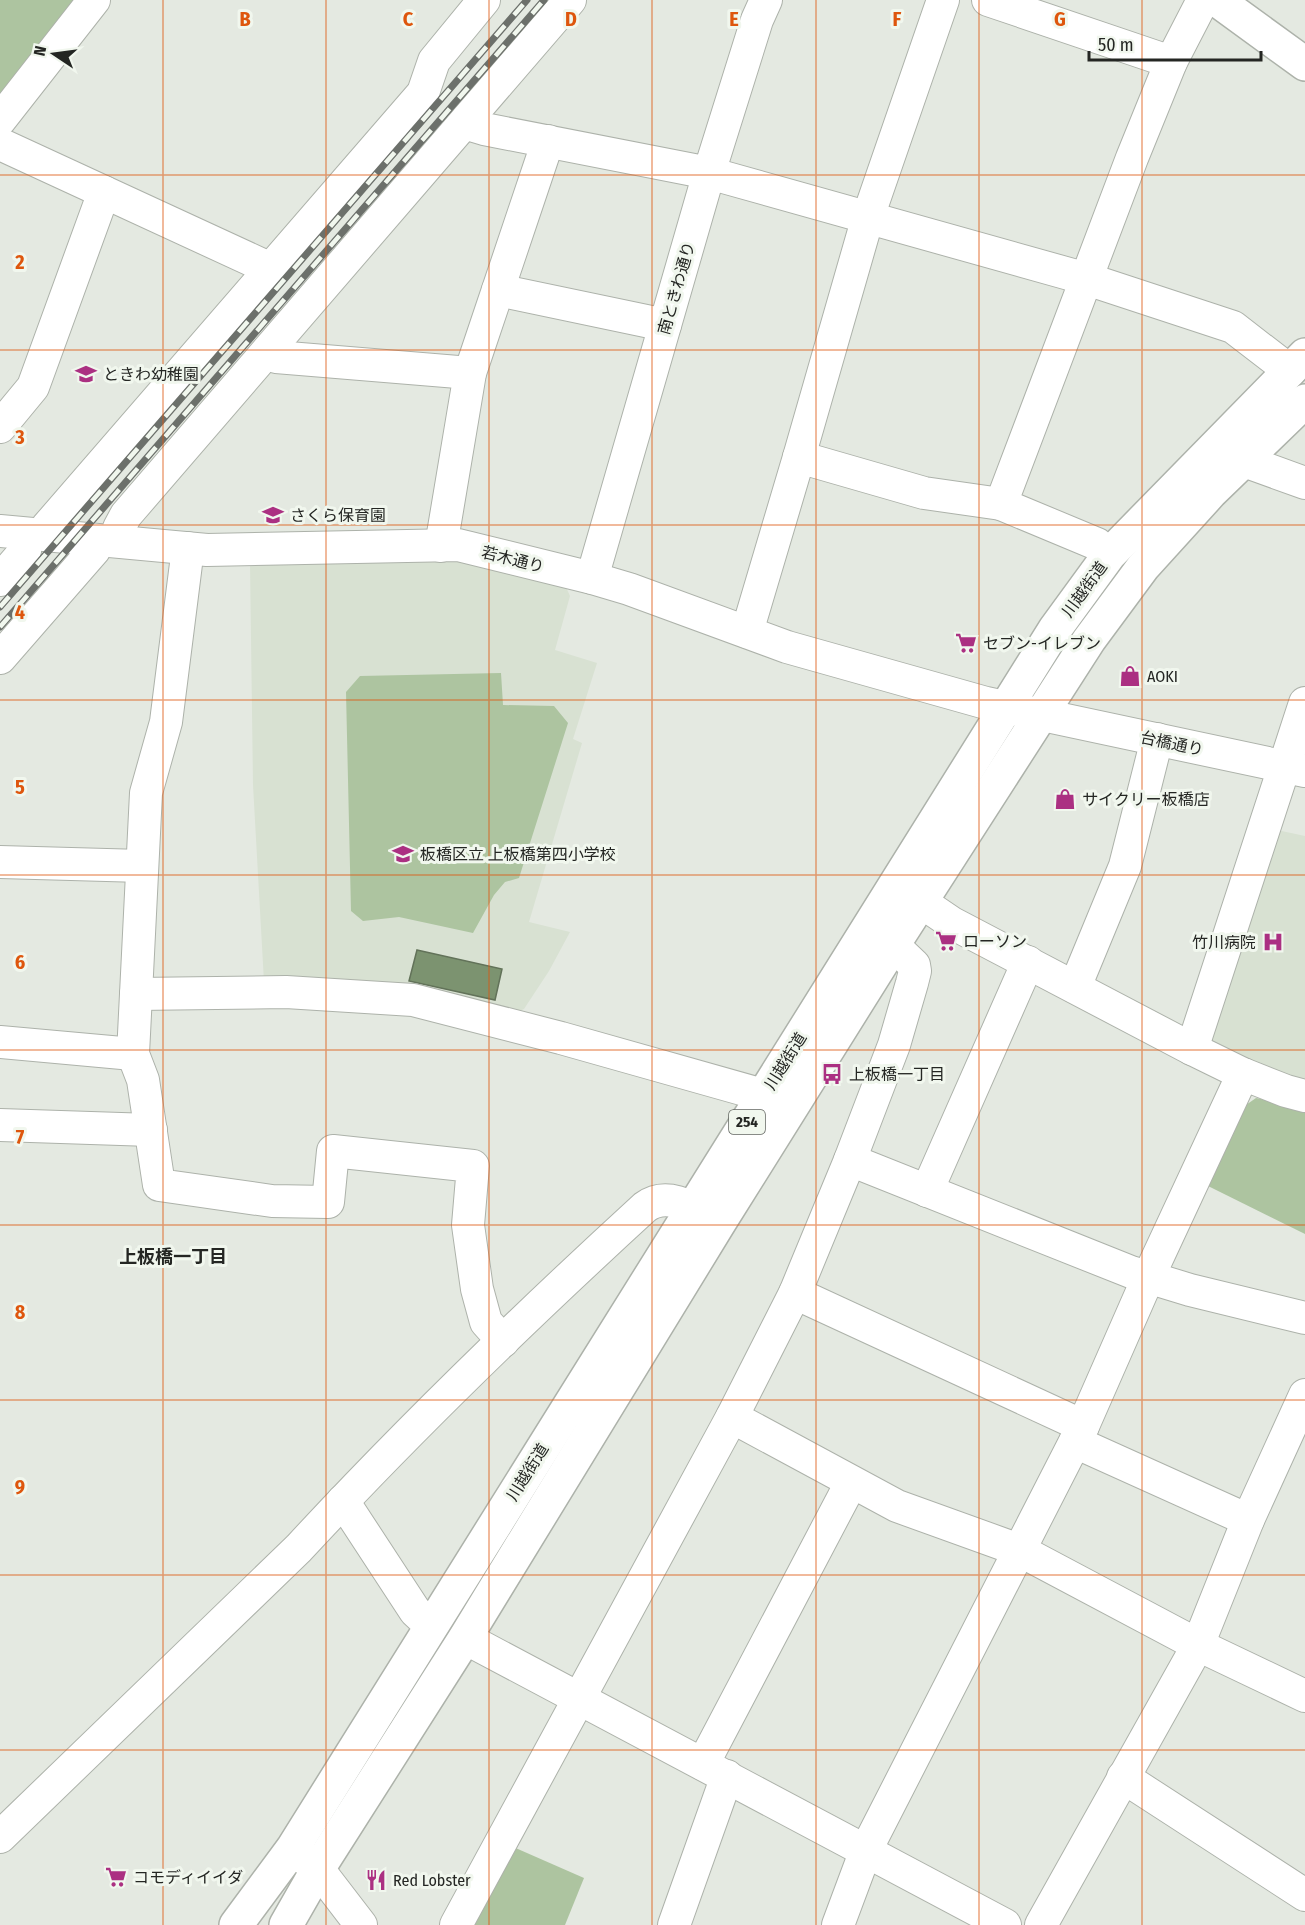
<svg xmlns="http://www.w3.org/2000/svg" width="1305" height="1925" font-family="'Fira Sans Condensed','Noto Sans JP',sans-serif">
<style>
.built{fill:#d8e1d2}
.green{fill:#adc4a0}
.water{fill:#7c9370;stroke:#627259;stroke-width:1.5}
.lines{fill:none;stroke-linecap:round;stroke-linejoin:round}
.minor-casing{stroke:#adb2aa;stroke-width:34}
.major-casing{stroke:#adb2aa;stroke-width:36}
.highway-casing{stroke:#adb2aa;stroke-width:36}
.minor{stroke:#fff;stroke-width:32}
.major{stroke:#fff;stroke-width:33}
.highway{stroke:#fff;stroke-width:33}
.rail-casing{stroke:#6c706b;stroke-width:7}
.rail{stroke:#f1f7ee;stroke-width:4.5;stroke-dasharray:14;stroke-linecap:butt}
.grid{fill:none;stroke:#de560d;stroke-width:1.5;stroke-opacity:0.55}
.labels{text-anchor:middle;stroke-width:6;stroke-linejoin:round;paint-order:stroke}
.shield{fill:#f1f7ee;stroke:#626560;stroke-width:1.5}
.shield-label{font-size:15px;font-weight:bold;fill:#242623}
.street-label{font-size:16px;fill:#242623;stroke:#f1f7ee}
.poi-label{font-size:16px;fill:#242623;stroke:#f1f7ee;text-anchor:start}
.neighbourhood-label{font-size:18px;font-weight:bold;fill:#242623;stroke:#f1f7ee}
.grid-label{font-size:20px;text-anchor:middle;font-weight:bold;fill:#de560d;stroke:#f1f7ee;stroke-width:6;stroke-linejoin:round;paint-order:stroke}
</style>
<rect width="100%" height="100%" fill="#e4e9e1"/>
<!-- built -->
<g class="built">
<path d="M 478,559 L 565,585 L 570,596 L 555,650 L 597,663 L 573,739 L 582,743 L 529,922 L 570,932 L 549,971 L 524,1009 L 511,1015 L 264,982 L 253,785 L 250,563 Z"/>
<path d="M 1277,830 L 1305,836 L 1305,1083 L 1209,1048 Z"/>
</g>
<!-- green -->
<g class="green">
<path d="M 0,0 L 74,0 L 0,94 Z"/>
<path d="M 501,673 L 503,705 L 554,706 L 568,723 L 519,878 L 505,882 L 494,895 L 473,933 L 399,917 L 363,921 L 351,911 L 346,692 L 360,676 Z"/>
<path d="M 1256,1098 L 1305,1108 L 1305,1234 L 1206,1185 L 1243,1107 Z"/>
<path d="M 511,1846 L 584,1878 L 565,1925 L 469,1925 Z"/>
</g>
<!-- water -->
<path class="water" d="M 417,950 L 502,969 L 495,1000 L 409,981 Z"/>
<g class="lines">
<defs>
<g id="minor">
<path d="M 988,0 L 1171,62"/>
<path d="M 0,120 L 94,0"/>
<path d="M 467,120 L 474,126 L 484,129 L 709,173 L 1087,279 L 1233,327 L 1290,371"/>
<path d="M 0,144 L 271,269"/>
<path d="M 498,290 L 665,325"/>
<path d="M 268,351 L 276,357 L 470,373"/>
<path d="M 0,427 L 33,387 L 104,192"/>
<path d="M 799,457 L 924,493 L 1001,504"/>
<path d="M 1244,461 L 1305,483"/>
<path d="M 0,531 L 207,550 L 458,545 L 592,578 L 629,589 L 787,647 L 986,703 L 1305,771"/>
<path d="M 45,535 L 47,527 L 423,93 L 434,61 L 484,0"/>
<path d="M 118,541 L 119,528 L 126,515 L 570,0"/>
<path d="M 441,546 L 470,373 L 548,141"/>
<path d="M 188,548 L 166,722 L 146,793 L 136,994 L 133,1054 L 143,1080 L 159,1185 L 272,1201 L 328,1202 L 333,1151 L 473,1166 L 468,1225 L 477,1289 L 486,1322 L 503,1341"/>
<path d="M 1109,555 L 1097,544 L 1001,504 L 1132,158 L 1171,62 L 1203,0"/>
<path d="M 592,578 L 709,173 L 757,20 L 766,0"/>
<path d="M 0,580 L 25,551 L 27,534"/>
<path d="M 747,632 L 799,457 L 868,217 L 943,0"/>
<path d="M 0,658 L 95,549 L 96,540"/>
<path d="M 0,862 L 142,866"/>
<path d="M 899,887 L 952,923 L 1192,1049 L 1243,1074 L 1286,1091 L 1305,1096"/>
<path d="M 1075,987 L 1125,866 L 1157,739"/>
<path d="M 136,994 L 286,992 L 413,1000 L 561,1038 L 763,1095"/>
<path d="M 0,1042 L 133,1054"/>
<path d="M 1192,1049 L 1305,703"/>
<path d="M 0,1125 L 151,1130"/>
<path d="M 850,1160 L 1131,1272 L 1190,1290 L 1305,1318"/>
<path d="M 927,1191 L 1028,962"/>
<path d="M 795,1293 L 1083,1426"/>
<path d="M 732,1417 L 897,1506 L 1019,1550 L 1198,1645 L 1305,1696"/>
<path d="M 1075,1442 L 1248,1520"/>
<path d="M 343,1501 L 415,1611 L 431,1626"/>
<path d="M 465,1638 L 1005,1925"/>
<path d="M 703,1764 L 851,1483"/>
<path d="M 1123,1777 L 1305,1895"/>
<path d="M 0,1837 L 299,1548 C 409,1429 526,1316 645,1207 C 668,1190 695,1209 716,1221"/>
<path d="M 299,1854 L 318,1869 L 361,1925"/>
<path d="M 456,1925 L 732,1417 L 795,1293 L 850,1160 L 894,1045 L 912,983 L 915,971 L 914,965 L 893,945"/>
<path d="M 674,1925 L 727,1776"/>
<path d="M 838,1925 L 866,1850 L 1083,1426 L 1148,1278 L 1243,1074"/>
<path d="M 1041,1925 L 1198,1645 L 1248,1520 L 1305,1395"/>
</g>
<path id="major" d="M 1217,0 L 1305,64"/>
<g id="highway">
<path d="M 236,1925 L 293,1848 L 1055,629 L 1109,555 L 1305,355"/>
<path d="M 286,1925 L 318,1869 L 465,1638 L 719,1223 L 893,945 L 1089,640 L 1143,567 L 1211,492 L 1305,401"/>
</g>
</defs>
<!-- minor casing -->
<use href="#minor" class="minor-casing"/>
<!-- major casing -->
<use href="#major" class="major-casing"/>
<!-- highway casing -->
<use href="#highway" class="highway-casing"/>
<!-- minor -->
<use href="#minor" class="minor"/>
<!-- major -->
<use href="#major" class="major"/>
<!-- highway -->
<use href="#highway" class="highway"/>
<defs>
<g id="rail">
<path d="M 0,607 L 527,0"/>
<path d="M 0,627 L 544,0"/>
</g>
</defs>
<!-- rail casing -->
<use href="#rail" class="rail-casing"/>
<!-- rail -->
<use href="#rail" class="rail"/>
</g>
<!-- grid -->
<path class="grid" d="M 163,0 L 163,1925M 326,0 L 326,1925M 489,0 L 489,1925M 652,0 L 652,1925M 816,0 L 816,1925M 979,0 L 979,1925M 1142,0 L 1142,1925M 0,175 L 1305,175M 0,350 L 1305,350M 0,525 L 1305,525M 0,700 L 1305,700M 0,875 L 1305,875M 0,1050 L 1305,1050M 0,1225 L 1305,1225M 0,1400 L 1305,1400M 0,1575 L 1305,1575M 0,1750 L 1305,1750"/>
<!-- icons -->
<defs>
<symbol id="school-bare" viewBox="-9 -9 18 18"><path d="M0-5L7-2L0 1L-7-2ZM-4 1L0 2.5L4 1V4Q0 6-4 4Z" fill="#ab3082" stroke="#f1f7ee" stroke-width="2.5" paint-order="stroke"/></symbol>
<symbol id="supermarket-bare" viewBox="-9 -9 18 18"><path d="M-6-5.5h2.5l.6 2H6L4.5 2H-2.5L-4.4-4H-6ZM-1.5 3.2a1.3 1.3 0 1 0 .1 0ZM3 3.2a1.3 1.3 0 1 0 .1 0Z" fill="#ab3082" stroke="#f1f7ee" stroke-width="2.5" paint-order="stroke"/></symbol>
<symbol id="shop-bare" viewBox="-9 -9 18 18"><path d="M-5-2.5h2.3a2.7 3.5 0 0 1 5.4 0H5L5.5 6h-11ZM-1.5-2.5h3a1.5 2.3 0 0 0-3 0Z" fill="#ab3082" stroke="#f1f7ee" stroke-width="2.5" paint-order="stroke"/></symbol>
<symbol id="hospital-bare" viewBox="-9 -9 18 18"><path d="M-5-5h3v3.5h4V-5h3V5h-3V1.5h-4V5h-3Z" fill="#ab3082" stroke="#f1f7ee" stroke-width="2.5" paint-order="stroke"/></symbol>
<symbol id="bus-bare" viewBox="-9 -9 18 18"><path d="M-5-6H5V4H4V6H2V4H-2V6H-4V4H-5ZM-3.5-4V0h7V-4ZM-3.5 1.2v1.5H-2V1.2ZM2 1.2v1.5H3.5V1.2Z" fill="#ab3082" stroke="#f1f7ee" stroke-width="2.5" paint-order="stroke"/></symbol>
<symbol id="restaurant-bare" viewBox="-9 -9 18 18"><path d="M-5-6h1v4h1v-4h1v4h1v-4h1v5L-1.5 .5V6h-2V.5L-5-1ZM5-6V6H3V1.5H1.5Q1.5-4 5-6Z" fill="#ab3082" stroke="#f1f7ee" stroke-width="2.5" paint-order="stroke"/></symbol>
</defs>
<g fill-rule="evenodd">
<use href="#school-bare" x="71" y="359" width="30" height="30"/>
<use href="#school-bare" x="258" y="500" width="30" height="30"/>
<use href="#supermarket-bare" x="951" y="628" width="30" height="30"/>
<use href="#shop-bare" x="1115" y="661" width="30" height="30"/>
<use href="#shop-bare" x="1050" y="784" width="30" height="30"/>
<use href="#school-bare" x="388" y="839" width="30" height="30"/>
<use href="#supermarket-bare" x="931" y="926" width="30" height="30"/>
<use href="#hospital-bare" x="1258" y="927" width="30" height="30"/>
<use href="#bus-bare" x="817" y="1059" width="30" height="30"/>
<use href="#supermarket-bare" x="101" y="1862" width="30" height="30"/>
<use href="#restaurant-bare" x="361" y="1865" width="30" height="30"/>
</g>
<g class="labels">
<!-- shield labels -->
<rect class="shield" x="729" y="1110" width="36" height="24" rx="4.5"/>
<g class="shield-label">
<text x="747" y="1127">254</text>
</g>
<!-- street labels -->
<g class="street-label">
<text transform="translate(676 288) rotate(-74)" y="6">南ときわ通り</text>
<text transform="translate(513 559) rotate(14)" y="6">若木通り</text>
<text transform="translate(1084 589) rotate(-54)" y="6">川越街道</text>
<text transform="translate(1172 743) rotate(12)" y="6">台橋通り</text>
<text transform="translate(785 1061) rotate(-58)" y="6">川越街道</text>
<text transform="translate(527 1472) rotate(-58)" y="6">川越街道</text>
</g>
<!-- poi labels -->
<g class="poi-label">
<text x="103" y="380">ときわ幼稚園</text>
<text x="290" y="521">さくら保育園</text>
<text x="983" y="649">セブン-イレブン</text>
<text x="1147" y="682">AOKI</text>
<text x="1082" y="805">サイクリー板橋店</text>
<text x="420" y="860">板橋区立 上板橋第四小学校</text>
<text x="963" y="947">ローソン</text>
<text x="1256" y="948" text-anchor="end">竹川病院</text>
<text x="849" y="1080">上板橋一丁目</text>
<text x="133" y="1883">コモディイイダ</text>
<text x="393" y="1886">Red Lobster</text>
</g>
<!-- neighbourhood labels -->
<g class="neighbourhood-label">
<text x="173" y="1263">上板橋一丁目</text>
</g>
</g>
<g class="grid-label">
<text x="245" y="26">B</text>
<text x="408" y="26">C</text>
<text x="571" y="26">D</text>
<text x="734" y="26">E</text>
<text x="897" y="26">F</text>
<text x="1060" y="26">G</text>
<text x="20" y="269">2</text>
<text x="20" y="444">3</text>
<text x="20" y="619">4</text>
<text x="20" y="794">5</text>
<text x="20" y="969">6</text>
<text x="20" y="1144">7</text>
<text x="20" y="1319">8</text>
<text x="20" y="1494">9</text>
</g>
<!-- north arrow -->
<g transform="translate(54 54) rotate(283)" stroke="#f1f7ee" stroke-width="4.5" paint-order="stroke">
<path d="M0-4.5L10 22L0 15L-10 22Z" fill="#242623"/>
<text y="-9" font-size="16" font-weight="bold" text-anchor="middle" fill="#242623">N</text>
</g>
<!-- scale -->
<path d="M1089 51v9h172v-9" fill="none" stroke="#242623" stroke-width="3"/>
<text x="1098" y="51" font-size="18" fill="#242623" stroke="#f1f7ee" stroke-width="4.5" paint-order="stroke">50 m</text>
</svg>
